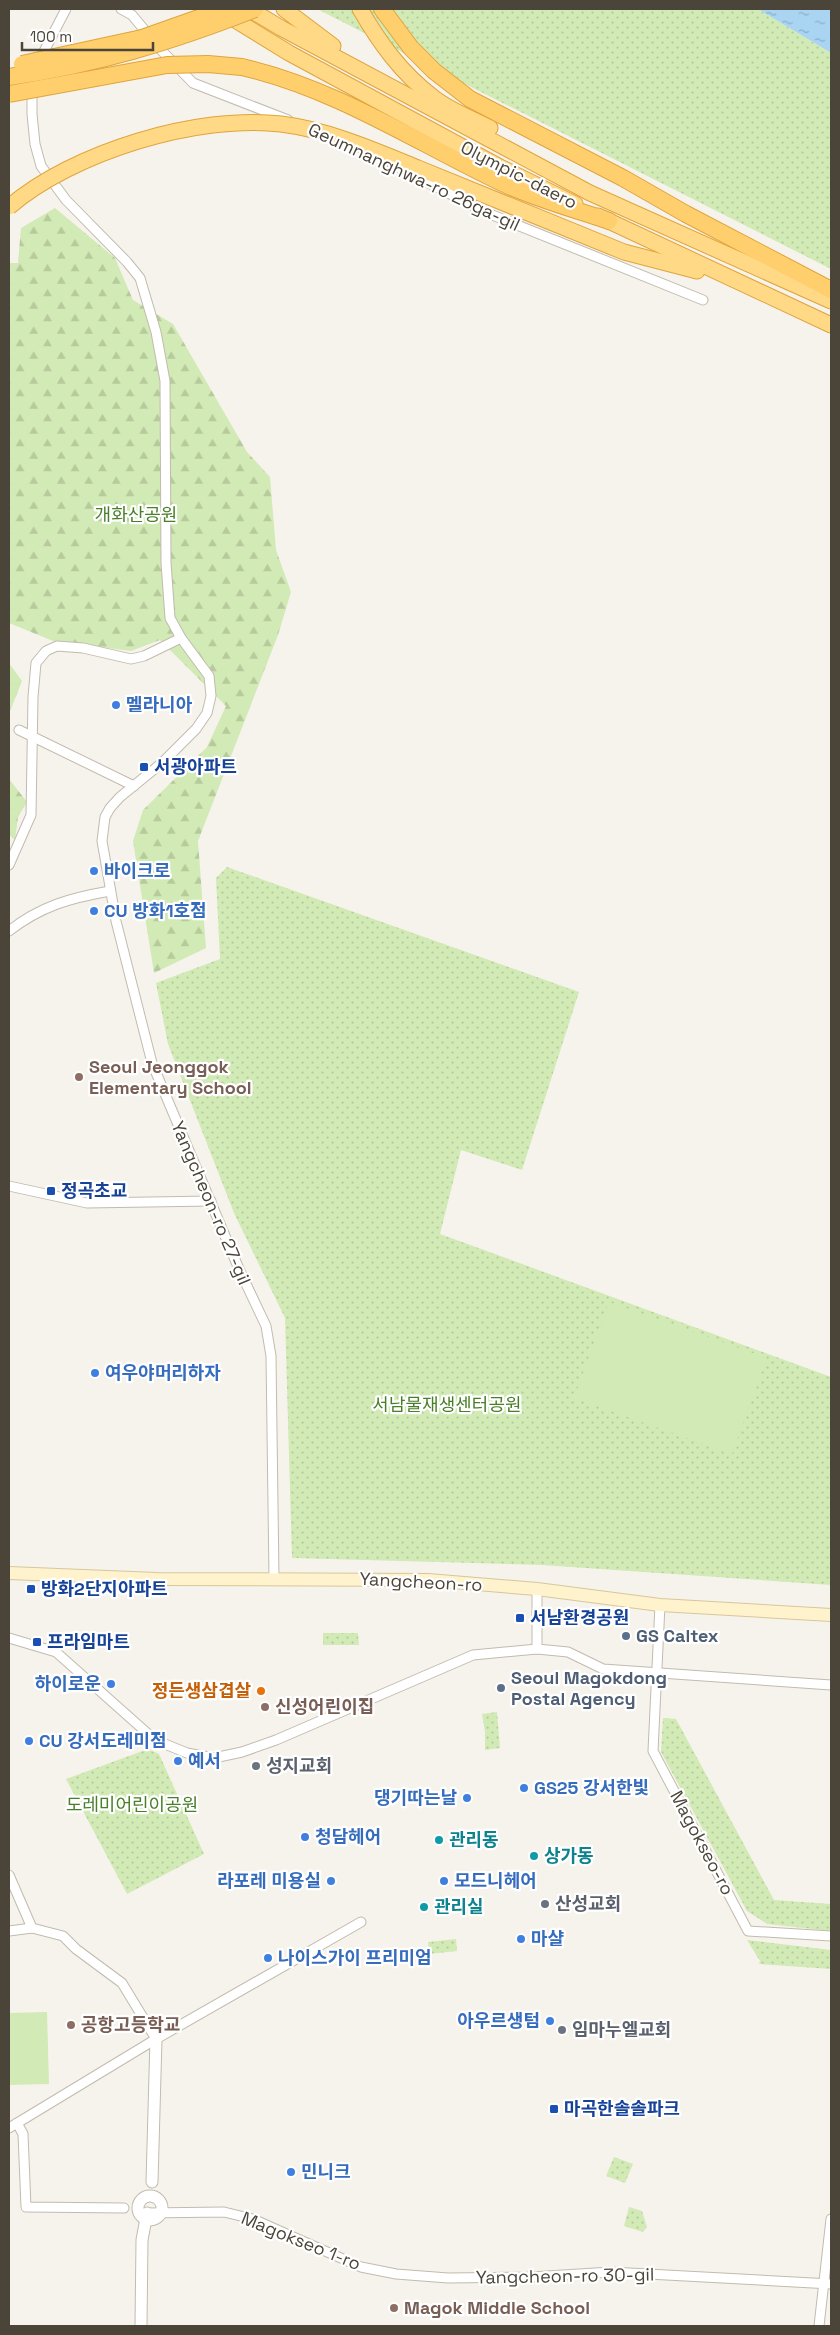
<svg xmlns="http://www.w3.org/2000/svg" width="840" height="2335" font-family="'Space Grotesk','Noto Sans KR',sans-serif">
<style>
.grass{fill:url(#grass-dots)}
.forest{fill:url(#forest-firs)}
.garden{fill:#d2eab5}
.water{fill:url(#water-ripples)}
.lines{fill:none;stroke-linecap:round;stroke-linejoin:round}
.minor-casing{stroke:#c2bbae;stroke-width:11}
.tertiary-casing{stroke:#c2bbae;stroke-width:13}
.secondary-casing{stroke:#d6c79b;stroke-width:14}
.trunk-casing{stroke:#e0a43c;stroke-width:17}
.motorway-casing{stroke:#e0a43c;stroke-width:18}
.minor{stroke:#fff;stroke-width:9}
.tertiary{stroke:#fff;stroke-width:11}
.secondary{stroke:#fff3cd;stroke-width:12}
.trunk{stroke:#ffd985;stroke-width:15}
.motorway{stroke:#ffcf6e;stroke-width:16}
.trunk-bridge-casing{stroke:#e0a43c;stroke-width:17;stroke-linecap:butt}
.motorway-bridge-casing{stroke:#e0a43c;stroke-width:18;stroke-linecap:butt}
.trunk-bridge{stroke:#ffd985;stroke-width:15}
.motorway-bridge{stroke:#ffcf6e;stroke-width:16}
.shop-dot{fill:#3f7fe0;stroke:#fff;stroke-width:2}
.transit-dot{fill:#1a4fb4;stroke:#fff;stroke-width:2}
.education-dot{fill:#8d6e63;stroke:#fff;stroke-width:2}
.service-dot{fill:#5c6f8a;stroke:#fff;stroke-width:2}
.food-dot{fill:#e8710a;stroke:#fff;stroke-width:2}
.worship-dot{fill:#6b7280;stroke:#fff;stroke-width:2}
.culture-dot{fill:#0f9aa8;stroke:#fff;stroke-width:2}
.labels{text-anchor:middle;stroke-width:4.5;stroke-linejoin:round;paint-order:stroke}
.street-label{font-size:18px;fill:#4b4439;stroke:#fff}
.park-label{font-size:18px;fill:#4a7f2a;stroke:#fff}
.shop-label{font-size:18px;font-weight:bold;fill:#366cbe;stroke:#fff;text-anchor:start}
.transit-label{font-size:18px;font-weight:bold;fill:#164399;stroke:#fff;text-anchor:start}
.education-label{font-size:18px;font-weight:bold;fill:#785e54;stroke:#fff;text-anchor:start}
.service-label{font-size:18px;font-weight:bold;fill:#4e5e75;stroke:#fff;text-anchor:start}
.food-label{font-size:18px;font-weight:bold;fill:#c56008;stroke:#fff;text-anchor:end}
.worship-label{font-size:18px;font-weight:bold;fill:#5b616d;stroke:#fff;text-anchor:start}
.culture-label{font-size:18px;font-weight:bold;fill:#0d838f;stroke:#fff;text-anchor:start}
</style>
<defs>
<pattern id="grass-dots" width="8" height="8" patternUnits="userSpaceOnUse" patternTransform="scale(1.25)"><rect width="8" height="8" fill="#d2eab5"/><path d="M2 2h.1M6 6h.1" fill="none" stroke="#b6ca9c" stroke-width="1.8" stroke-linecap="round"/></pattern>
<pattern id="forest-firs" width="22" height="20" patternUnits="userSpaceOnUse" patternTransform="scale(1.25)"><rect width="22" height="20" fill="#d2eab5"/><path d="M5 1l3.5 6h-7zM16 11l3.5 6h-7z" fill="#b6ca9c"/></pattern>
<pattern id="water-ripples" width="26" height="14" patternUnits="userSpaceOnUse" patternTransform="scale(1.25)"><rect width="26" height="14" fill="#a9d4f2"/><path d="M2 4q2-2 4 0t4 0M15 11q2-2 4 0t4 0" fill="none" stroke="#8caec5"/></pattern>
</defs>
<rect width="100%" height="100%" fill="#f6f3ec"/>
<!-- grass -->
<g class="grass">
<path d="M 317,9 L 758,9 L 831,53 L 831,269 Z"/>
<path d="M 227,867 L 579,992 L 522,1170 L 461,1150 L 440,1234 L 831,1377 L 831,1585 L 542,1565 L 292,1558 L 285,1318 L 234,1213 L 168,1044 L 156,983 L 220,959 L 216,878 Z"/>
<path d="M 323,1633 L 358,1633 L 359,1645 L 323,1645 Z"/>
<path d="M 497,1712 L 500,1748 L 485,1750 L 485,1732 L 482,1714 Z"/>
<path d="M 663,1718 L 676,1719 L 774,1900 L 831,1904 L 831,1931 L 767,1924 L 747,1911 L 661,1752 Z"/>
<path d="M 148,1749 L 159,1754 L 204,1854 L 127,1894 L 66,1779 Z"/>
<path d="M 456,1939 L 457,1951 L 429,1954 L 428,1942 Z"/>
<path d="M 747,1940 L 831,1950 L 831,1969 L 759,1964 L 760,1961 Z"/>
<path d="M 614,2157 L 633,2164 L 625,2183 L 606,2176 Z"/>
<path d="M 629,2207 L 642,2211 L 647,2227 L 643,2232 L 624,2226 Z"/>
</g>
<!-- forest -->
<g class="forest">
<path d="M 55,208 L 115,258 L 133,300 L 173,324 L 247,452 L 270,477 L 276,550 L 291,592 L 278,635 L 198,841 L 206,948 L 154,973 L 133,841 L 143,810 L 207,747 L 226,706 L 160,640 L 131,651 L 53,641 L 9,623 L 9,263 L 18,263 L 21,228 Z"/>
<path d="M 9,663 L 22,681 L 9,714 Z"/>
<path d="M 9,779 L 27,802 L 18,817 L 15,840 L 9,835 Z"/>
</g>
<!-- garden -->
<g class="garden">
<path d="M 609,1302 L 767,1358 L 732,1454 L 574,1398 Z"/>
<path d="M 47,2012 L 49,2084 L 9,2085 L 9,2013 Z"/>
</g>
<!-- water -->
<path class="water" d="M 758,9 L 831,9 L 831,53 Z"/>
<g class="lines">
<defs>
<g id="minor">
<path d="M 121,9 L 132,15 L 162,51 L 193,83 L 288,120"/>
<path d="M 39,61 L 66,9"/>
<path d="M 32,86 L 32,114 L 35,144 L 41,166 L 66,200 L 127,262 L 140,278 L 156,332 L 165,381 L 166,563 L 170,618 L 181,638 L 209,676 L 211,696 L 207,713 L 196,729 L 163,762 L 120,797 L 110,808 L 105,817 L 102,841 L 116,921 L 152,1063 L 239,1269 L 266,1326 L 271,1356 L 274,1578"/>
<path d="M 392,164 L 485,212 L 703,300"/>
<path d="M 19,730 L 134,786"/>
<path d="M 9,865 L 31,815 L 33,697 L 36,663 L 46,651 L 57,646 L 83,648 L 131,659 L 144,656 L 181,638"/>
<path d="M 9,931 C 41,906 70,898 110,891"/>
<path d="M 9,1186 L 87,1203 L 211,1201"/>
<path d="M 660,1605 L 653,1751 L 748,1931 L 831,1936"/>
<path d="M 9,1638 L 56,1652 L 155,1740 L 187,1753 L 214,1758 L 242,1752 L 276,1740 L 473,1655 L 537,1649 L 568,1652 L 603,1669 L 831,1685"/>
<path d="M 537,1649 L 537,1589"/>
<path d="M 9,1875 L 32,1928"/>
<path d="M 9,1931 L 32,1928 L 63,1936 L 76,1949 L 122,1983 L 156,2039"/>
<path d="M 17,2123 L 23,2134 L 26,2207 L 124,2208"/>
<path d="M 9,2128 L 156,2039 L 361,1922"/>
<path d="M 147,2213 L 224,2212 L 253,2219 L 361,2267 L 396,2274 L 448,2278 L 531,2277 L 611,2272 L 831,2284"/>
<path d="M 819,2326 L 831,2219"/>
</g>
<g id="tertiary">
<path d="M 152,2182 L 156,2039"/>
<circle cx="150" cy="2208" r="12"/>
<path d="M 141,2326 L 142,2240 L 147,2213"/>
</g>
<path id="secondary" d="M 9,1573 L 157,1579 L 428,1580 L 537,1589 L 660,1605 L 831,1615"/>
<g id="trunk">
<path d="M 249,9 L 281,28 L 590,193 L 831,301"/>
<path d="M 284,9 L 333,46"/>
<path d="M 360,9 C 379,42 401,73 433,97 C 449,110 471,118 490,128"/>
<path d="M 224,13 L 289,53 L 500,167 L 575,204"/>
<path d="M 418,168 L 624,252 L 697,271"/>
<path d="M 598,216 L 831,325"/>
</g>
<g id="motorway">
<path d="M 382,9 L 411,48 L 434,71 L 470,99 L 623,178 L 686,214 L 831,290"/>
<path d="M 242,67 C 334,88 413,140 498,181 C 530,197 574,209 609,221"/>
</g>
</defs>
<!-- minor casing -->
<use href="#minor" class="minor-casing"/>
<!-- tertiary casing -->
<use href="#tertiary" class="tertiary-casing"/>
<!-- secondary casing -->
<use href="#secondary" class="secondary-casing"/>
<!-- trunk casing -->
<use href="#trunk" class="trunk-casing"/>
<!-- motorway casing -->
<use href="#motorway" class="motorway-casing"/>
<!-- minor -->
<use href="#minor" class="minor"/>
<!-- tertiary -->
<use href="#tertiary" class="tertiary"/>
<!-- secondary -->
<use href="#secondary" class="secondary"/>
<!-- trunk -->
<use href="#trunk" class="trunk"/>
<!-- motorway -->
<use href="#motorway" class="motorway"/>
<defs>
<path id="trunk-bridge" d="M 9,207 C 73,152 198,114 281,124 C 329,130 374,150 418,168"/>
<g id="motorway-bridge">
<path d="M 22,64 L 142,38 L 224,9"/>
<path d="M 9,77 C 98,64 171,42 255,9"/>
<path d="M 9,94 L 167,65 L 208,64 L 242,67"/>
</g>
</defs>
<!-- trunk-bridge casing -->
<use href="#trunk-bridge" class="trunk-bridge-casing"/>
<!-- motorway-bridge casing -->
<use href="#motorway-bridge" class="motorway-bridge-casing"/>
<!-- trunk-bridge -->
<use href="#trunk-bridge" class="trunk-bridge"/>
<!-- motorway-bridge -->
<use href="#motorway-bridge" class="motorway-bridge"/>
</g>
<!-- markers -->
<g class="shop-dot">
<circle cx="116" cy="705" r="5"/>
<circle cx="94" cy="871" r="5"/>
<circle cx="94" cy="911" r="5"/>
<circle cx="95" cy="1373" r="5"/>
<circle cx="111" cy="1684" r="5"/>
<circle cx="29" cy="1741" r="5"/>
<circle cx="178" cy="1761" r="5"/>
<circle cx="524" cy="1788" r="5"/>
<circle cx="467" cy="1798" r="5"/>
<circle cx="305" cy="1837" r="5"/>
<circle cx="331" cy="1881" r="5"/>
<circle cx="444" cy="1881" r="5"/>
<circle cx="521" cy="1939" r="5"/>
<circle cx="268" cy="1958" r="5"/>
<circle cx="550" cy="2021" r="5"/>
<circle cx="291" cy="2172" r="5"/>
</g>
<g class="transit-dot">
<rect x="139" y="762" width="10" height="10" rx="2.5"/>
<rect x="46" y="1186" width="10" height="10" rx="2.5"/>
<rect x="26" y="1584" width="10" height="10" rx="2.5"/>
<rect x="515" y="1613" width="10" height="10" rx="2.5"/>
<rect x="32" y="1637" width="10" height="10" rx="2.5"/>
<rect x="549" y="2104" width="10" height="10" rx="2.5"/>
</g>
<g class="education-dot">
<circle cx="79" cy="1077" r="5"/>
<circle cx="265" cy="1707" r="5"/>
<circle cx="71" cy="2025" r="5"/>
<circle cx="394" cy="2308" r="5"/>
</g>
<g class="service-dot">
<circle cx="626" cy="1636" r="5"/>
<circle cx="501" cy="1688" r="5"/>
</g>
<circle class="food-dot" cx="261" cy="1691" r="5"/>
<g class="worship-dot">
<circle cx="256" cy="1766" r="5"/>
<circle cx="545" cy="1904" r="5"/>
<circle cx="562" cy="2030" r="5"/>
</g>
<g class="culture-dot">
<circle cx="439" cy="1840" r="5"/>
<circle cx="534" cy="1856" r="5"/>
<circle cx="424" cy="1907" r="5"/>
</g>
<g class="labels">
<!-- street labels -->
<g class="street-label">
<text transform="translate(519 175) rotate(27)" y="6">Olympic-daero</text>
<text transform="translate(414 177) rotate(25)" y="6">Geumnanghwa-ro 26ga-gil</text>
<text transform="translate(211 1203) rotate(67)" y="6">Yangcheon-ro 27-gil</text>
<text transform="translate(421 1582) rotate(3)" y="6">Yangcheon-ro</text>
<text transform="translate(702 1843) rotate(62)" y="6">Magokseo-ro</text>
<text transform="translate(301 2241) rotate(22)" y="6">Magokseo 1-ro</text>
<text transform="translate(565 2276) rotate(-1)" y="6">Yangcheon-ro 30-gil</text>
</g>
<!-- park labels -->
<g class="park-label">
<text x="136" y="521">개화산공원</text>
<text x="447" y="1411">서남물재생센터공원</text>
<text x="132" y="1811">도레미어린이공원</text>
</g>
<!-- shop labels -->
<g class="shop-label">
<text x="126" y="711">멜라니아</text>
<text x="104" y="877">바이크로</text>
<text x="104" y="917">CU 방화1호점</text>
<text x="105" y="1379">여우야머리하자</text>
<text x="101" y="1690" text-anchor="end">하이로운</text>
<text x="39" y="1747">CU 강서도레미점</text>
<text x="188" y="1767">예서</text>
<text x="534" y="1794">GS25 강서한빛</text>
<text x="457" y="1804" text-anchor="end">댕기따는날</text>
<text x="315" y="1843">청담헤어</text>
<text x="321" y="1887" text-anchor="end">라포레 미용실</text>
<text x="454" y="1887">모드니헤어</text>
<text x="531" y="1945">마샬</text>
<text x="278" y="1964">나이스가이 프리미엄</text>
<text x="540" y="2027" text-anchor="end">아우르생텀</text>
<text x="301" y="2178">민니크</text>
</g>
<!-- transit labels -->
<g class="transit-label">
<text x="154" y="773">서광아파트</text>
<text x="61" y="1197">정곡초교</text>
<text x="41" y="1595">방화2단지아파트</text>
<text x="530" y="1624">서남환경공원</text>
<text x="47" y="1648">프라임마트</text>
<text x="564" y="2115">마곡한솔솔파크</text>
</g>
<!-- education labels -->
<g class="education-label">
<text x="89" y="1073">Seoul Jeonggok<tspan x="89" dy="21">Elementary School</tspan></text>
<text x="275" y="1713">신성어린이집</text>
<text x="81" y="2031">공항고등학교</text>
<text x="404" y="2314">Magok Middle School</text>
</g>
<!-- service labels -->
<g class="service-label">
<text x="636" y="1642">GS Caltex</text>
<text x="511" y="1684">Seoul Magokdong<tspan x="511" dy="21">Postal Agency</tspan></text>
</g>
<!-- food labels -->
<g class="food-label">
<text x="251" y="1697">정든생삼겹살</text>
</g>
<!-- worship labels -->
<g class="worship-label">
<text x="266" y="1772">성지교회</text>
<text x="555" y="1910">산성교회</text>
<text x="572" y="2036">임마누엘교회</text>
</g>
<!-- culture labels -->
<g class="culture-label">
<text x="449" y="1846">관리동</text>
<text x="544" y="1862">상가동</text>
<text x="434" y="1913">관리실</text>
</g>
</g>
<!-- border -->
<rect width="840" height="2335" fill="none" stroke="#4b4439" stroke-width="20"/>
<!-- scale -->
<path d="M22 42v8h131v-8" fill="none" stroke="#4b4439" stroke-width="2.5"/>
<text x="30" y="42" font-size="15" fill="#4b4439" stroke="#ffffff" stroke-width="4" paint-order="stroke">100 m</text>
</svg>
